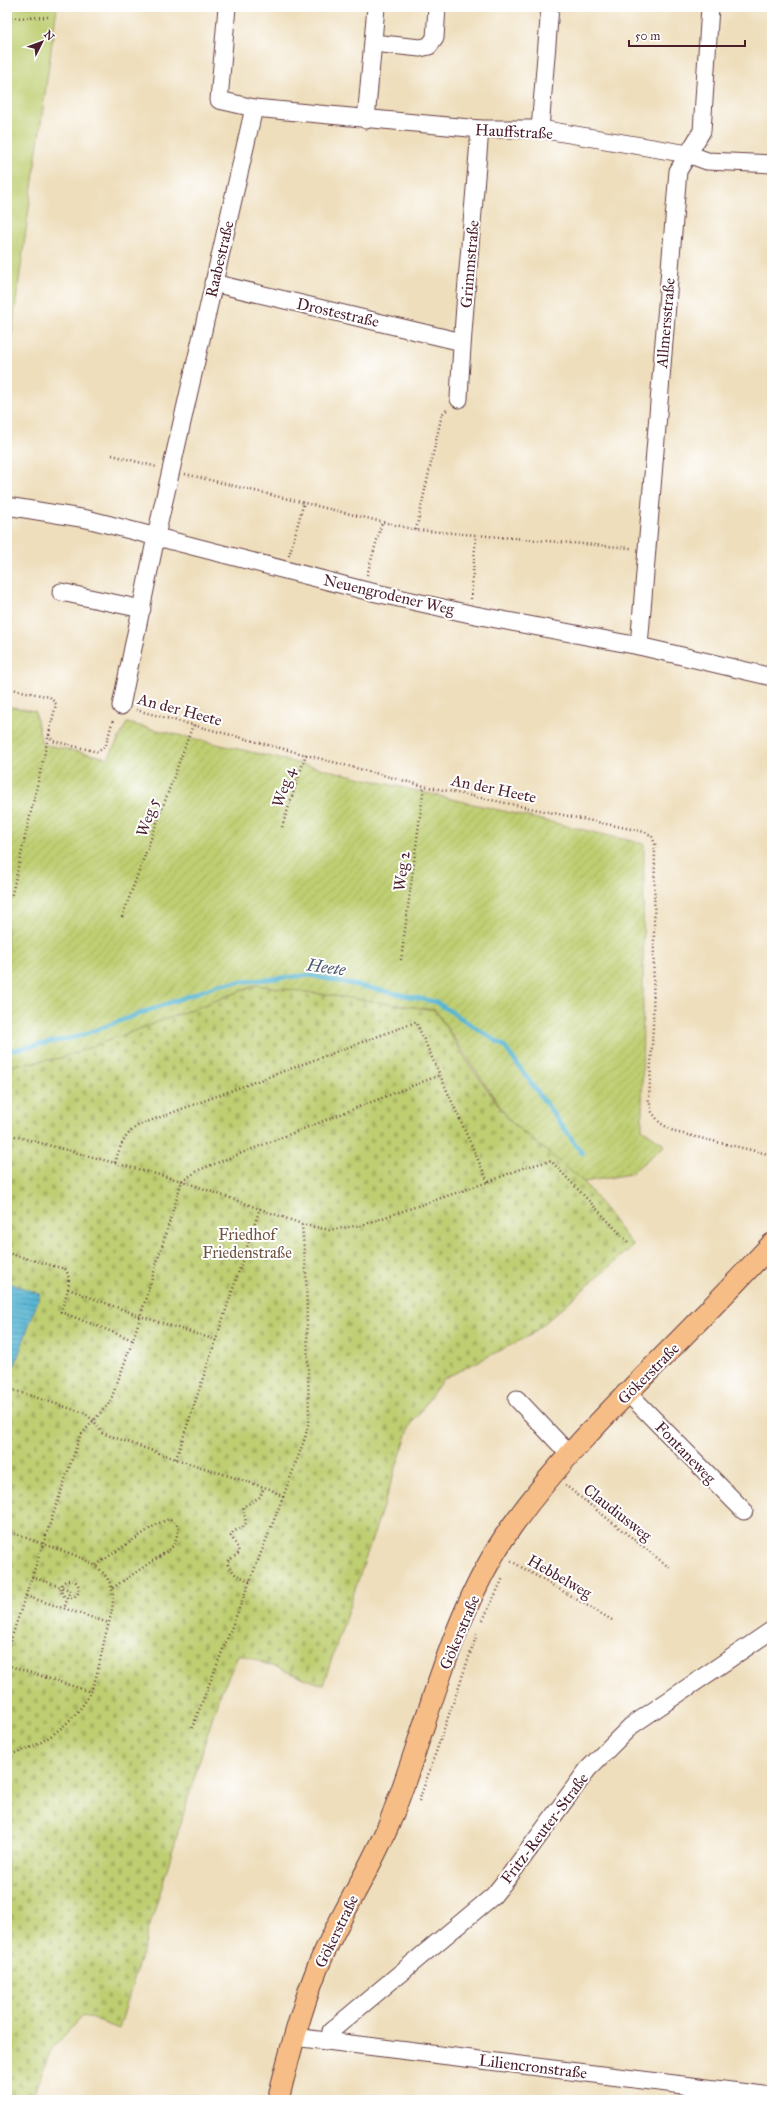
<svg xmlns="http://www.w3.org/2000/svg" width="779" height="2107" font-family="'IM FELL Great Primer',serif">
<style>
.grass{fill:#bece71;stroke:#84764e}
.cemetery{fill:url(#cemetery-stones);stroke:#84764e}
.garden{fill:url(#garden-furrows);stroke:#84764e}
.water{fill:url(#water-rules);stroke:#506a80}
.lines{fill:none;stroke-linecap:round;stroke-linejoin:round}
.stream{stroke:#56b6d4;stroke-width:4.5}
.minor-casing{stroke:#633c41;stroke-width:19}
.major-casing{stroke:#633c41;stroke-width:23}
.path{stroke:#633c41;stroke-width:2.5;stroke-dasharray:1 3;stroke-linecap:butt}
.minor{stroke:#fff;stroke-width:17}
.major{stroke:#f6be86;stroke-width:21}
.labels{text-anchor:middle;stroke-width:4;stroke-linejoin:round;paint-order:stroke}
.street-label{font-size:16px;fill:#4a1f2b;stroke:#fff}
.park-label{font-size:16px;fill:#6d5440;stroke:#fff}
.water-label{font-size:17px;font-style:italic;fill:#4f5b6f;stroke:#fff}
</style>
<defs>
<pattern id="cemetery-stones" width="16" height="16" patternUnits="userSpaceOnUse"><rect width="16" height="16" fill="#bece71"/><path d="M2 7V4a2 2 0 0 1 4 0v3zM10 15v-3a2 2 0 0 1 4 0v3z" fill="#a5b062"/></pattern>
<pattern id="garden-furrows" width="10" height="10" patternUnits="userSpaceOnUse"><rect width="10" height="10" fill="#bece71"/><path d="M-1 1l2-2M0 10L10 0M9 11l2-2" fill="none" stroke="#a5b062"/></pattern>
<pattern id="water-rules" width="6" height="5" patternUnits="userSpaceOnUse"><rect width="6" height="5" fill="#56b6d4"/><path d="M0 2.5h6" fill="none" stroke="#4993ac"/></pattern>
</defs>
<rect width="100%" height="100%" fill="#fff"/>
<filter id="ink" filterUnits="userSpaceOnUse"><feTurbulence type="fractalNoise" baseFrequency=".025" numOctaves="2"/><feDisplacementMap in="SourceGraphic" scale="8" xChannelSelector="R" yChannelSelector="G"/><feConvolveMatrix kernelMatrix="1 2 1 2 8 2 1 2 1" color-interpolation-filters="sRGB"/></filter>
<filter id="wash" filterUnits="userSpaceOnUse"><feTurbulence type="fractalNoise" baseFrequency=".012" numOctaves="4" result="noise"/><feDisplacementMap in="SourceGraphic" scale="16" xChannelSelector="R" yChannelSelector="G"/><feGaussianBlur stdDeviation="0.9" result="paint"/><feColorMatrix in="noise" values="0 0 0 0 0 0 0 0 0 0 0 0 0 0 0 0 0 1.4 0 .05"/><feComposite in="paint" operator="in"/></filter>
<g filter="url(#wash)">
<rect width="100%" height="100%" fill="#eedebc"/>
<!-- grass -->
<path class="grass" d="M 7,7 L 57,7 L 7,367 Z"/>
<!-- cemetery -->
<path class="cemetery" d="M 257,985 L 435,1010 L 469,1064 L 510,1121 L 584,1182 L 633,1246 L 531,1335 L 443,1379 L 410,1426 L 323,1685 L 239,1654 L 218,1699 L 119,2029 L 83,2015 L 51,2050 L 31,2100 L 7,2100 L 7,1066 L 61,1058 Z"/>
<!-- garden -->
<path class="garden" d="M 7,706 L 35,711 L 42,744 L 108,758 L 127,723 L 644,844 L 642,1129 L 665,1145 L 630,1174 L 584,1182 L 510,1121 L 435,1010 L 257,985 L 61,1058 L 7,1066 Z"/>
<!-- water -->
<path class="water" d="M 7,1282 L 40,1294 L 15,1365 L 7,1362 Z"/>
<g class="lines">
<!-- stream -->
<path class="stream" d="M 7,1051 L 76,1037 L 221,984 L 309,975 L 436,1002 L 504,1046 L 582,1153"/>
</g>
</g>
<g filter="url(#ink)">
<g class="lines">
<defs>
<g id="minor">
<path d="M 373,43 L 420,48 L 429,46 L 435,38 L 437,7"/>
<path d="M 254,108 L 480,129 L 540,129 L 688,154 L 707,161 L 772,164"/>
<path d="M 366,120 L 376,7"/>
<path d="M 540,129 L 550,7"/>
<path d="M 213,283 L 462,342"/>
<path d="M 459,399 C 463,309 473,219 480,129"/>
<path d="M 7,506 L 87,519 L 363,590 L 470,614 L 639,646 L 772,677"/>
<path d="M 61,592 L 142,609"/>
<path d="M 639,646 L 678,171 L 702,131 L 710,7"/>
<path d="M 121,706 L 158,527 L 254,108 L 219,100 L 227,7"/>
<path d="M 627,1392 L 744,1511"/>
<path d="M 517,1399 L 570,1455"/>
<path d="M 294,2037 L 772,2096"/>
<path d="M 330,2041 L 331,2031 L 493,1896 L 510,1875 L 588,1769 L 631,1726 L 772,1630"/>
</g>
<path id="major" d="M 278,2100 C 289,2056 300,2012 317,1969 C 337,1920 368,1874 389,1824 C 428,1727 450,1613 512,1526 C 567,1449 637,1384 702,1317 C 726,1293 749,1268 772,1244"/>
</defs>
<!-- minor casing -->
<use href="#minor" class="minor-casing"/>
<!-- major casing -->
<use href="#major" class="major-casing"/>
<!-- path -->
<g class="path">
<path d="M 7,18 L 50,17"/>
<path d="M 112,455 L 157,467"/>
<path d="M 185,474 L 416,530 L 631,548"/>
<path d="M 416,530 L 442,414 L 448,409"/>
<path d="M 289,556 L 304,502"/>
<path d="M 367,575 L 382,522"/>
<path d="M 471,599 L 476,535"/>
<path d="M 7,688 L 50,697 L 56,704 L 11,898"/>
<path d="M 136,710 L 424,786 L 645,832 L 652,836 L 655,844 L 653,1027 L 649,1100 L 652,1112 L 660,1123 L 675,1132 L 772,1155"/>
<path d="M 49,735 L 53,741 L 98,752 L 106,745 L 113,719"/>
<path d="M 282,827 L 306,754"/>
<path d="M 122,917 L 193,725"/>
<path d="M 401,960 L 424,786"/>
<path d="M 7,1134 L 182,1181 L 302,1224 L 329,1230 L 362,1225 L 488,1182 L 525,1167 L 551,1161 L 628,1242"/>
<path d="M 115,1163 C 120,1146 124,1135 139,1125 L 416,1022 L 488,1182"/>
<path d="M 7,1253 L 65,1269 C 74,1280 64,1300 61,1312 L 133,1340"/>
<path d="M 68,1289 L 140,1316 L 216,1340"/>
<path d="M 7,1388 L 84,1413 L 94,1421 L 102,1433 L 176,1459 L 270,1489 L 283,1497 L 192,1728"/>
<path d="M 176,1459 L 260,1208"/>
<path d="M 565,1485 L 670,1568"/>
<path d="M 283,1497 L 305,1438 L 309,1421 L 306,1273 L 302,1225"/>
<path d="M 7,1531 L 43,1544 L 7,1651"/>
<path d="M 511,1561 L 612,1620"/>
<path d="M 96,1565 L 157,1524 L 169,1519 L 176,1523 L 179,1529 L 174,1545 L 166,1552 L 111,1589"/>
<path d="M 32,1577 L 70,1590 L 64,1609"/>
<circle cx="70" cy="1589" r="9"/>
<path d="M 250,1581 L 236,1575 L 228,1565 L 228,1561 L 239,1553 L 238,1548 L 231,1536 L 233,1532 L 244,1526 L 246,1523 L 243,1507 L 260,1497 L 264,1487"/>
<path d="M 26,1596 L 109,1623"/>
<path d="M 483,1620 L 503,1578"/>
<path d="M 7,1665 L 91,1692"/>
<path d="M 7,1754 C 36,1753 78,1719 90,1693 C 98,1676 101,1655 105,1637 C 110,1618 119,1596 107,1578 C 94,1558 64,1552 43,1544 L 80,1436 L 110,1402 L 133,1340 L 182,1181 L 199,1170 L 440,1075"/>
<path d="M 419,1801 L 477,1634"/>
</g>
<!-- minor -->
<use href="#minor" class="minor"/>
<!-- major -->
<use href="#major" class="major"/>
</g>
</g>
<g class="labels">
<!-- street labels -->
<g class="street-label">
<text transform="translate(514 131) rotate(3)" y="6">Hauffstraße</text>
<text transform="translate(219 259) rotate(-77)" y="6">Raabestraße</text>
<text transform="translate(469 264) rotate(-85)" y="6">Grimmstraße</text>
<text transform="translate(338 312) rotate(13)" y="6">Drostestraße</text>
<text transform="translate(665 323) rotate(-85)" y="6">Allmersstraße</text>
<text transform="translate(389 594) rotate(13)" y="6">Neuengrodener Weg</text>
<text transform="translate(180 709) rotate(15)" y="6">An der Heete</text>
<text transform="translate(283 787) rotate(-71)" y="6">Weg 4</text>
<text transform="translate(494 788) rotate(12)" y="6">An der Heete</text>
<text transform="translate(147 817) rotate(-70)" y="6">Weg 5</text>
<text transform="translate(401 871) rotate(-82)" y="6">Weg 2</text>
<text transform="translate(648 1373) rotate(-45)" y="6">Gökerstraße</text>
<text transform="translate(686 1452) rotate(46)" y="6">Fontaneweg</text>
<text transform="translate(618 1512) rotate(38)" y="6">Claudiusweg</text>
<text transform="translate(560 1576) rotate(30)" y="6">Hebbelweg</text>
<text transform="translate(459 1632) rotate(-67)" y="6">Gökerstraße</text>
<text transform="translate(544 1828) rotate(-53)" y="6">Fritz-Reuter-Straße</text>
<text transform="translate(336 1931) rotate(-64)" y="6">Gökerstraße</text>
<text transform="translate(533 2066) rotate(7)" y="6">Liliencronstraße</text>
</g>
<!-- park labels -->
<g class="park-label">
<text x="247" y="1240">Friedhof<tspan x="247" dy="18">Friedenstraße</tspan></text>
</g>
<!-- water labels -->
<g class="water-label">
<text transform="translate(326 967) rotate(8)" y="6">Heete</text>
</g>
</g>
<!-- margin -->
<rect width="779" height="2107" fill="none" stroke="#fff" stroke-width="24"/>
<!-- north arrow -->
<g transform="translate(42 42) rotate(48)" stroke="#ffffff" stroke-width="3" paint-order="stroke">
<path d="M0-3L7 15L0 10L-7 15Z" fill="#4a1f2b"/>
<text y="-6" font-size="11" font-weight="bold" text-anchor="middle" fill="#4a1f2b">N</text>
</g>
<!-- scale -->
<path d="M629 40v6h116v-6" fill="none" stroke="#4a1f2b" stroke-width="2"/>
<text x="635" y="40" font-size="12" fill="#4a1f2b" stroke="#ffffff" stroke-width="3" paint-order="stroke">50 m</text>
</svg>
